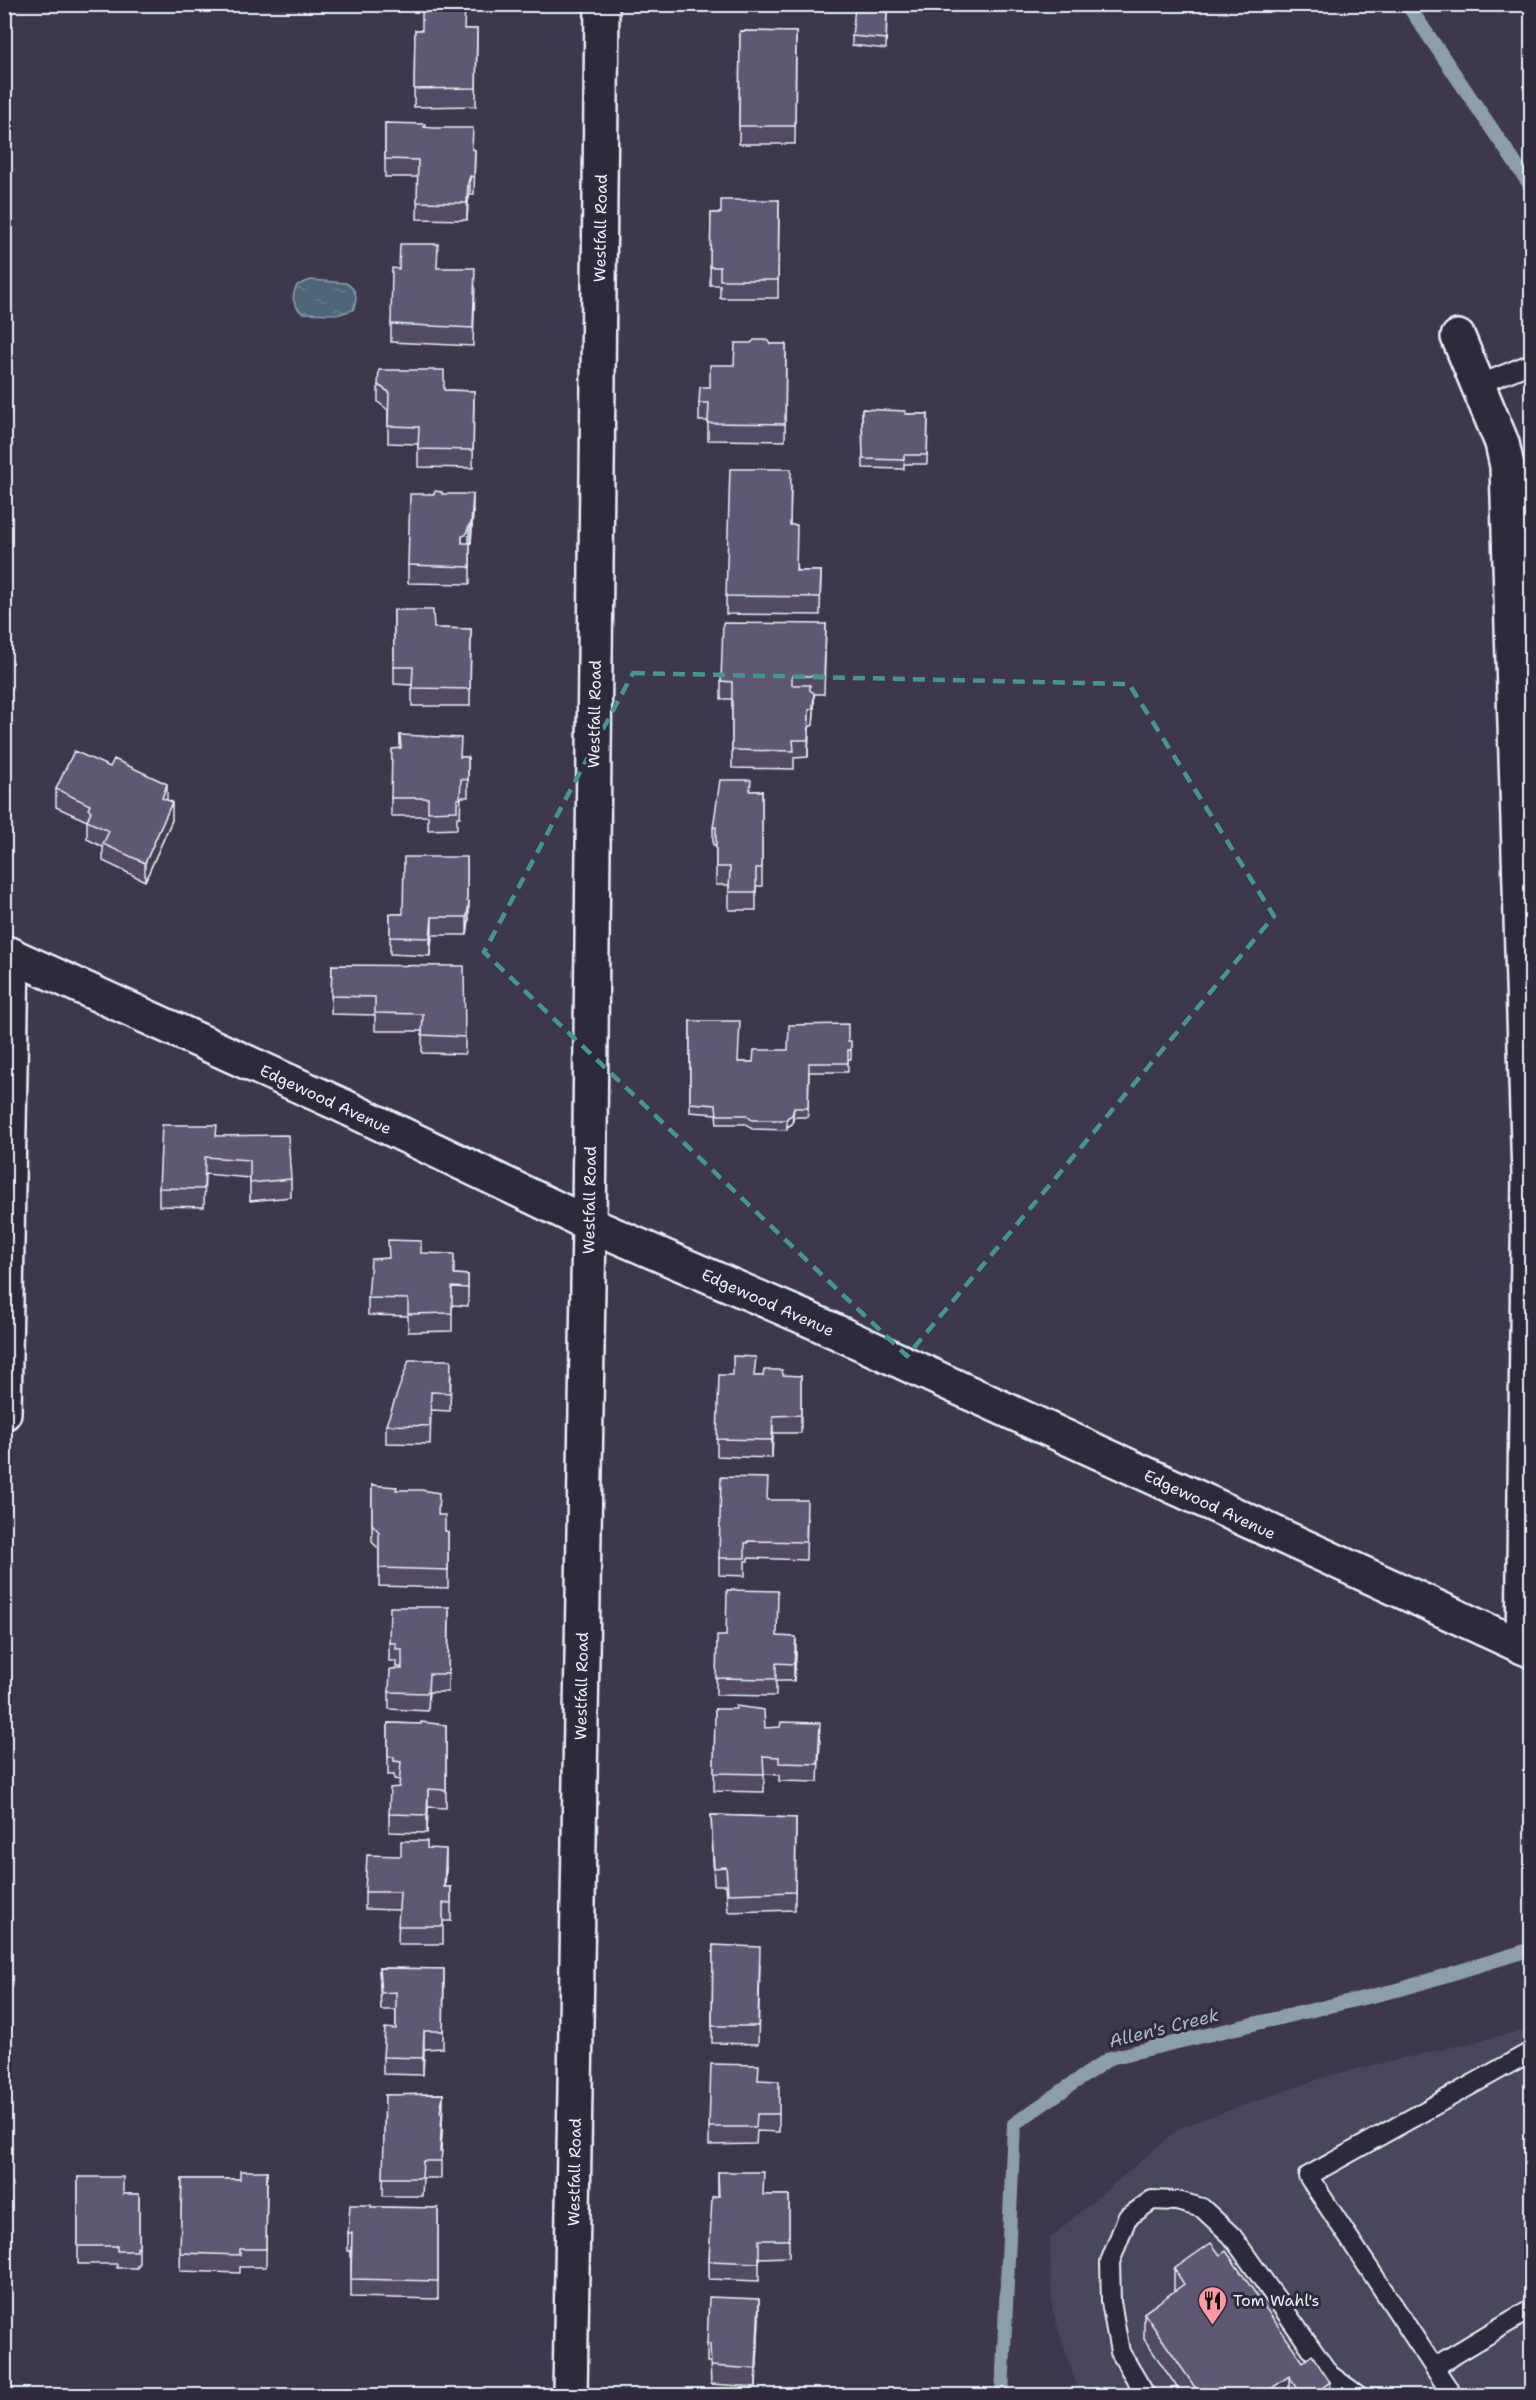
<svg xmlns="http://www.w3.org/2000/svg" width="1536" height="2400" font-family="'Shantell Sans',sans-serif">
<style>
.built{fill:#4a465d}
.water{fill:url(#water-ripples);stroke:#8c9eac;stroke-width:1.5}
.lines{fill:none;stroke-linecap:round;stroke-linejoin:round}
.stream{stroke:#8c9eac;stroke-width:14}
.lane-casing{stroke:#e8f1f8;stroke-width:22}
.street-casing{stroke:#e8f1f8;stroke-width:38}
.secondary-casing{stroke:#e8f1f8;stroke-width:38}
.lane{stroke:#2f2a3d;stroke-width:18}
.street{stroke:#2f2a3d;stroke-width:33}
.secondary{stroke:#2f2a3d;stroke-width:33}
.wall{fill:#524c65;stroke:#e8f1f8;stroke-width:1.5}
.shaded-wall{fill:#423e52;stroke:#e8f1f8;stroke-width:1.5}
.building{fill:#5f5875;stroke:#e8f1f8;stroke-width:1.5}
.marked{fill:none;stroke:#459590;stroke-width:4.5;stroke-dasharray:12 8;stroke-linejoin:round}
.labels{text-anchor:middle;stroke-width:6;stroke-linejoin:round;paint-order:stroke}
.street-label{font-size:16px;fill:#e8f1f8;stroke:#2f2a3d}
.poi-label{font-size:16px;fill:#e8f1f8;stroke:#2f2a3d;text-anchor:start}
.water-label{font-size:18px;font-style:italic;fill:#aab9c5;stroke:#2f2a3d}
</style>
<defs>
<pattern id="water-ripples" width="26" height="14" patternUnits="userSpaceOnUse" patternTransform="scale(1.5)"><rect width="26" height="14" fill="#4e6679"/><path d="M2 4q2-2 4 0t4 0M15 11q2-2 4 0t4 0" fill="none" stroke="#687c8d"/></pattern>
</defs>
<rect width="100%" height="100%" fill="#3d384e"/>
<filter id="ink" filterUnits="userSpaceOnUse"><feTurbulence type="fractalNoise" baseFrequency=".0167" numOctaves="2"/><feDisplacementMap in="SourceGraphic" scale="12" xChannelSelector="R" yChannelSelector="G"/><feConvolveMatrix kernelMatrix="1 2 1 2 8 2 1 2 1" color-interpolation-filters="sRGB"/></filter>
<g filter="url(#ink)">
<!-- built -->
<path class="built" d="M 1531,2029 L 1531,2380 L 1510,2395 L 1079,2395 L 1052,2308 L 1050,2238 L 1181,2127 L 1331,2075 Z"/>
<!-- water -->
<path class="water" d="M 311,280 L 346,283 C 357,290 358,298 353,310 L 340,314 L 302,313 C 292,303 291,297 297,285 Z"/>
<g class="lines">
<!-- stream -->
<g class="stream">
<path d="M 1407,4 L 1532,188"/>
<path d="M 1002,2396 L 1014,2124 L 1110,2058 L 1401,1989 L 1532,1949"/>
</g>
<defs>
<g id="lane">
<path d="M 1478,385 L 1532,363"/>
<path d="M 1434,2367 L 1532,2308"/>
<path d="M 1146,2396 L 1120,2352 L 1111,2302 L 1110,2262 L 1127,2218 L 1152,2200 L 1177,2201 L 1202,2208 L 1232,2236 L 1330,2375 L 1359,2396"/>
<path d="M 1453,2396 L 1308,2176 L 1532,2051"/>
</g>
<g id="street">
<path d="M 1458,337 L 1502,443 L 1507,466 L 1529,1176 L 1523,1647"/>
<path d="M 4,1413 L 12,955"/>
</g>
<g id="secondary">
<path d="M 4,952 L 339,1104 L 589,1224 L 806,1318 L 1532,1651"/>
<path d="M 570,2396 L 589,1224 L 602,4"/>
</g>
</defs>
<!-- lane casing -->
<use href="#lane" class="lane-casing"/>
<!-- street casing -->
<use href="#street" class="street-casing"/>
<!-- secondary casing -->
<use href="#secondary" class="secondary-casing"/>
<!-- lane -->
<use href="#lane" class="lane"/>
<!-- street -->
<use href="#street" class="street"/>
<!-- secondary -->
<use href="#secondary" class="secondary"/>
</g>
<!-- wall -->
<g class="wall">
<path d="M 887,10 L 886,49 L 852,45 L 852,36 Z"/>
<path d="M 477,29 L 476,106 L 414,107 L 415,30 Z"/>
<path d="M 740,31 L 796,32 L 795,144 L 739,144 Z"/>
<path d="M 385,123 L 425,127 L 473,149 L 475,150 L 474,194 L 470,194 L 468,201 L 467,220 L 417,219 L 418,177 L 385,177 Z"/>
<path d="M 779,200 L 778,298 L 720,298 L 720,285 L 710,285 L 711,213 L 721,213 Z"/>
<path d="M 437,268 L 475,286 L 473,346 L 391,342 L 391,324 L 399,269 Z"/>
<path d="M 770,344 L 786,344 L 785,441 L 708,440 L 708,421 L 699,421 L 699,403 L 710,387 L 734,365 Z"/>
<path d="M 378,385 L 444,390 L 474,391 L 473,468 L 418,467 L 418,444 L 388,443 L 388,410 L 378,402 Z"/>
<path d="M 862,409 L 905,414 L 928,414 L 927,464 L 904,464 L 904,469 L 863,468 Z"/>
<path d="M 791,487 L 790,525 L 797,571 L 821,571 L 820,615 L 726,614 L 726,596 Z"/>
<path d="M 442,494 L 473,512 L 471,543 L 469,543 L 470,543 L 470,584 L 408,583 L 408,565 Z"/>
<path d="M 394,610 L 434,628 L 471,629 L 470,706 L 412,706 L 412,685 L 394,684 Z"/>
<path d="M 826,624 L 824,694 L 814,694 L 814,711 L 813,725 L 809,727 L 808,757 L 794,758 L 794,769 L 732,768 L 732,699 L 721,699 L 721,681 Z"/>
<path d="M 400,735 L 461,757 L 468,757 L 468,797 L 461,797 L 460,817 L 457,817 L 457,829 L 428,830 L 428,816 L 391,816 L 391,798 L 400,748 Z"/>
<path d="M 56,789 L 167,800 L 172,820 L 145,881 L 103,861 L 103,847 L 87,839 L 87,821 L 56,807 Z"/>
<path d="M 751,791 L 762,791 L 762,886 L 756,886 L 756,910 L 729,910 L 729,885 L 716,885 L 716,845 L 713,845 L 713,828 Z"/>
<path d="M 467,901 L 469,919 L 467,935 L 432,935 L 430,956 L 390,954 L 390,914 L 403,914 Z"/>
<path d="M 332,965 L 465,1037 L 465,1054 L 422,1053 L 422,1031 L 375,1031 L 375,1015 L 331,1014 Z"/>
<path d="M 690,1021 L 739,1062 L 753,1062 L 788,1050 L 848,1041 L 851,1050 L 851,1059 L 848,1059 L 848,1072 L 809,1072 L 808,1117 L 794,1117 L 792,1124 L 787,1127 L 787,1130 L 752,1129 L 746,1124 L 717,1124 L 716,1114 L 690,1112 Z"/>
<path d="M 217,1136 L 291,1179 L 291,1197 L 250,1201 L 250,1178 L 205,1174 L 204,1207 L 159,1206 L 159,1188 Z"/>
<path d="M 421,1253 L 454,1274 L 468,1275 L 468,1306 L 452,1305 L 452,1331 L 408,1332 L 408,1316 L 368,1315 L 368,1298 L 388,1258 Z"/>
<path d="M 756,1376 L 801,1376 L 801,1433 L 773,1433 L 772,1458 L 717,1456 L 717,1439 Z"/>
<path d="M 451,1377 L 450,1411 L 431,1410 L 430,1444 L 386,1443 L 386,1425 Z"/>
<path d="M 372,1485 L 397,1490 L 439,1515 L 445,1531 L 448,1532 L 448,1588 L 379,1586 L 379,1549 L 372,1542 Z"/>
<path d="M 768,1500 L 807,1518 L 806,1560 L 748,1558 L 748,1561 L 745,1561 L 745,1576 L 719,1575 L 719,1558 Z"/>
<path d="M 449,1607 L 448,1692 L 429,1692 L 428,1711 L 389,1709 L 389,1692 L 402,1669 L 402,1667 L 396,1667 L 396,1661 L 389,1661 L 389,1643 Z"/>
<path d="M 778,1636 L 796,1654 L 794,1681 L 776,1681 L 776,1696 L 716,1695 L 716,1678 Z"/>
<path d="M 715,1709 L 765,1728 L 820,1740 L 818,1782 L 779,1781 L 779,1775 L 764,1774 L 764,1792 L 714,1791 Z"/>
<path d="M 388,1723 L 446,1725 L 446,1808 L 428,1807 L 427,1833 L 389,1832 L 389,1814 L 399,1787 L 400,1780 L 394,1779 L 394,1775 L 388,1775 Z"/>
<path d="M 711,1815 L 796,1818 L 795,1910 L 728,1912 L 726,1885 L 714,1885 Z"/>
<path d="M 401,1856 L 446,1867 L 445,1887 L 451,1887 L 451,1921 L 443,1921 L 443,1944 L 398,1944 L 399,1910 L 365,1909 L 365,1892 Z"/>
<path d="M 713,1945 L 760,1965 L 758,2044 L 712,2043 Z"/>
<path d="M 379,1968 L 444,1969 L 443,2048 L 424,2049 L 423,2075 L 383,2074 L 383,2057 L 396,2029 L 396,2010 L 381,2010 Z"/>
<path d="M 759,2080 L 779,2114 L 779,2132 L 757,2131 L 756,2144 L 709,2145 L 709,2127 Z"/>
<path d="M 443,2094 L 442,2131 L 441,2151 L 441,2178 L 423,2178 L 422,2196 L 383,2196 L 385,2095 Z"/>
<path d="M 267,2171 L 266,2267 L 240,2267 L 240,2273 L 180,2271 L 182,2179 L 240,2179 Z"/>
<path d="M 718,2172 L 763,2195 L 789,2195 L 789,2257 L 759,2258 L 759,2281 L 709,2279 L 709,2261 L 718,2196 Z"/>
<path d="M 78,2177 L 123,2194 L 139,2194 L 139,2265 L 137,2265 L 137,2268 L 117,2268 L 117,2264 L 78,2264 Z"/>
<path d="M 371,2207 L 438,2208 L 438,2299 L 351,2297 L 351,2251 L 348,2251 L 348,2233 Z"/>
<path d="M 1220,2255 L 1303,2362 L 1330,2396 L 1183,2396 L 1144,2339 L 1144,2313 L 1174,2292 L 1174,2269 Z"/>
<path d="M 759,2317 L 756,2387 L 711,2384 L 710,2362 L 707,2362 L 707,2344 Z"/>
</g>
<!-- shaded-wall -->
<g class="shaded-wall">
<path d="M 470,176 L 470,194 L 468,201 L 467,220 L 468,183 Z"/>
<path d="M 473,494 L 473,512 L 471,543 L 471,525 Z"/>
<path d="M 469,525 L 469,543 L 462,554 L 462,536 Z"/>
<path d="M 814,693 L 814,711 L 813,725 L 809,727 L 808,757 L 809,710 Z"/>
<path d="M 167,784 L 167,802 L 162,798 Z"/>
<path d="M 172,802 L 172,820 L 145,881 L 145,863 Z"/>
<path d="M 467,857 L 467,916 L 469,901 L 469,919 L 467,935 Z"/>
<path d="M 432,917 L 432,935 L 430,956 L 430,938 Z"/>
<path d="M 794,1108 L 792,1124 L 787,1127 L 787,1118 Z"/>
<path d="M 773,1416 L 773,1433 L 772,1458 L 772,1440 Z"/>
<path d="M 796,1637 L 796,1654 L 794,1681 L 794,1664 Z"/>
<path d="M 428,1789 L 428,1807 L 427,1833 L 427,1815 Z"/>
<path d="M 446,1849 L 446,1867 L 444,1905 L 444,1887 Z"/>
<path d="M 424,2031 L 424,2049 L 423,2075 L 423,2058 Z"/>
<path d="M 443,2094 L 442,2131 L 440,2161 L 440,2113 Z"/>
<path d="M 759,2299 L 759,2317 L 756,2387 L 756,2369 Z"/>
<path d="M 1289,2376 L 1289,2396 L 1261,2396 Z"/>
<path d="M 1330,2382 L 1330,2396 L 1311,2396 Z"/>
</g>
<!-- building -->
<g class="building">
<path d="M 422,5 L 465,6 L 464,29 L 477,29 L 476,88 L 414,89 L 415,30 L 422,30 Z"/>
<path d="M 855,8 L 887,10 L 886,39 L 852,36 Z"/>
<path d="M 740,31 L 796,32 L 795,126 L 739,126 Z"/>
<path d="M 385,123 L 425,124 L 424,127 L 433,128 L 473,128 L 472,149 L 475,150 L 474,177 L 470,176 L 468,183 L 467,203 L 417,202 L 418,160 L 385,159 Z"/>
<path d="M 721,200 L 779,200 L 778,280 L 720,280 L 720,267 L 710,267 L 711,213 L 721,213 Z"/>
<path d="M 400,244 L 438,244 L 437,268 L 475,268 L 473,328 L 391,324 L 392,268 L 399,269 Z"/>
<path d="M 754,340 L 767,340 L 770,344 L 786,344 L 785,424 L 708,423 L 709,403 L 699,403 L 700,387 L 710,387 L 710,365 L 734,365 L 735,343 L 751,343 Z"/>
<path d="M 379,370 L 444,370 L 444,390 L 474,391 L 473,450 L 418,449 L 419,427 L 388,426 L 389,392 L 378,385 Z"/>
<path d="M 862,409 L 905,411 L 905,414 L 928,414 L 927,455 L 904,455 L 904,460 L 863,459 Z"/>
<path d="M 730,469 L 791,469 L 790,525 L 797,525 L 796,571 L 821,571 L 820,597 L 726,596 Z"/>
<path d="M 435,491 L 442,492 L 442,494 L 473,494 L 471,525 L 469,525 L 466,535 L 462,536 L 462,543 L 470,543 L 470,567 L 408,565 L 410,494 L 434,494 Z"/>
<path d="M 394,610 L 433,610 L 434,628 L 471,629 L 470,689 L 412,688 L 413,667 L 394,667 Z"/>
<path d="M 723,623 L 826,624 L 824,676 L 792,676 L 792,685 L 810,685 L 810,690 L 814,693 L 813,708 L 809,710 L 808,740 L 793,740 L 794,751 L 732,750 L 732,682 L 721,681 Z"/>
<path d="M 400,735 L 461,738 L 460,757 L 468,757 L 468,780 L 461,779 L 460,799 L 457,799 L 457,811 L 428,812 L 428,798 L 391,798 L 392,749 L 401,748 Z"/>
<path d="M 74,751 L 110,767 L 114,759 L 167,784 L 162,798 L 172,802 L 145,863 L 103,844 L 109,831 L 87,821 L 91,811 L 88,809 L 90,805 L 56,789 Z"/>
<path d="M 720,780 L 751,780 L 750,791 L 762,791 L 762,868 L 756,868 L 756,892 L 729,892 L 730,867 L 716,867 L 716,827 L 713,828 Z"/>
<path d="M 404,857 L 467,857 L 467,901 L 469,901 L 467,917 L 432,917 L 430,938 L 390,937 L 390,914 L 403,914 Z"/>
<path d="M 332,965 L 464,966 L 465,1037 L 422,1035 L 423,1014 L 375,1013 L 375,997 L 331,996 Z"/>
<path d="M 690,1021 L 740,1021 L 738,1062 L 753,1062 L 754,1050 L 788,1050 L 789,1025 L 848,1024 L 848,1041 L 851,1041 L 851,1050 L 848,1050 L 848,1063 L 809,1063 L 808,1108 L 794,1108 L 792,1115 L 787,1118 L 787,1120 L 752,1120 L 746,1115 L 717,1115 L 716,1105 L 690,1103 Z"/>
<path d="M 162,1125 L 217,1125 L 216,1136 L 288,1135 L 291,1179 L 250,1183 L 250,1160 L 205,1157 L 204,1189 L 159,1188 Z"/>
<path d="M 388,1240 L 421,1241 L 421,1253 L 454,1254 L 454,1274 L 468,1275 L 468,1288 L 452,1287 L 452,1313 L 408,1314 L 408,1299 L 368,1298 L 371,1259 L 389,1258 Z"/>
<path d="M 733,1356 L 756,1357 L 754,1376 L 763,1376 L 764,1370 L 782,1370 L 783,1375 L 801,1376 L 801,1415 L 773,1416 L 772,1440 L 717,1439 L 719,1375 L 733,1375 Z"/>
<path d="M 409,1360 L 451,1360 L 450,1393 L 431,1392 L 430,1426 L 386,1425 Z"/>
<path d="M 721,1477 L 768,1478 L 767,1500 L 807,1500 L 806,1542 L 748,1541 L 748,1543 L 745,1543 L 745,1558 L 719,1558 Z"/>
<path d="M 372,1485 L 397,1487 L 396,1490 L 421,1490 L 439,1493 L 438,1515 L 445,1515 L 445,1531 L 448,1532 L 448,1570 L 379,1568 L 379,1532 L 372,1524 Z"/>
<path d="M 727,1590 L 778,1591 L 777,1636 L 796,1637 L 794,1664 L 776,1663 L 776,1679 L 716,1678 L 717,1636 L 726,1636 Z"/>
<path d="M 390,1607 L 449,1607 L 448,1674 L 429,1674 L 428,1693 L 389,1692 L 390,1669 L 402,1669 L 402,1649 L 396,1649 L 396,1643 L 389,1643 Z"/>
<path d="M 736,1706 L 764,1710 L 765,1728 L 780,1727 L 781,1722 L 820,1723 L 818,1764 L 779,1763 L 779,1757 L 763,1756 L 764,1774 L 714,1773 L 715,1709 L 736,1709 Z"/>
<path d="M 421,1722 L 446,1725 L 446,1790 L 428,1789 L 427,1815 L 389,1814 L 390,1788 L 399,1787 L 401,1762 L 394,1761 L 394,1757 L 388,1757 L 388,1723 L 421,1724 Z"/>
<path d="M 711,1815 L 796,1818 L 795,1892 L 728,1894 L 726,1867 L 714,1868 Z"/>
<path d="M 401,1841 L 427,1841 L 427,1848 L 446,1849 L 444,1887 L 451,1887 L 451,1903 L 443,1903 L 443,1926 L 398,1926 L 400,1892 L 365,1892 L 367,1855 L 401,1856 Z"/>
<path d="M 713,1945 L 760,1947 L 758,2026 L 712,2026 Z"/>
<path d="M 379,1968 L 444,1969 L 443,2031 L 424,2031 L 423,2058 L 383,2057 L 385,2028 L 396,2029 L 396,1992 L 381,1993 Z"/>
<path d="M 711,2064 L 759,2065 L 758,2080 L 779,2081 L 779,2114 L 757,2114 L 756,2127 L 709,2127 Z"/>
<path d="M 443,2094 L 440,2113 L 442,2113 L 440,2151 L 442,2151 L 441,2161 L 423,2161 L 422,2178 L 383,2178 L 385,2095 Z"/>
<path d="M 240,2171 L 267,2171 L 266,2249 L 240,2249 L 240,2255 L 180,2253 L 182,2179 L 240,2179 Z"/>
<path d="M 718,2172 L 764,2172 L 763,2195 L 789,2195 L 789,2240 L 759,2240 L 759,2263 L 709,2261 L 712,2197 L 719,2196 Z"/>
<path d="M 78,2177 L 123,2177 L 123,2194 L 139,2194 L 139,2247 L 137,2247 L 137,2251 L 117,2251 L 117,2246 L 78,2246 Z"/>
<path d="M 350,2205 L 371,2205 L 371,2207 L 438,2208 L 438,2281 L 351,2279 L 352,2233 L 348,2233 Z"/>
<path d="M 1211,2243 L 1220,2255 L 1226,2251 L 1303,2362 L 1312,2355 L 1330,2382 L 1311,2396 L 1303,2396 L 1289,2376 L 1261,2396 L 1201,2396 L 1144,2313 L 1184,2284 L 1174,2269 Z"/>
<path d="M 709,2297 L 759,2299 L 756,2369 L 711,2366 L 710,2344 L 707,2344 Z"/>
</g>
</g>
<!-- marked area -->
<path class="marked" d="M 633,673 L 1129,684 L 1274,916 L 907,1356 L 484,952 Z"/>
<!-- icons -->
<defs>
<symbol id="restaurant-pin" viewBox="-11 -11 22 30"><path d="M0 17L-7.5 6A9.5 9.5 0 1 1 7.5 6Z" fill="#ff9aa2" stroke="#2f2a3d"/><path d="M-5-6h1v4h1v-4h1v4h1v-4h1v5L-1.5 .5V6h-2V.5L-5-1ZM5-6V6H3V1.5H1.5Q1.5-4 5-6Z" fill="#111"/></symbol>
</defs>
<g fill-rule="evenodd">
<use href="#restaurant-pin" x="1196" y="2284" width="33" height="45"/>
</g>
<g class="labels">
<!-- street labels -->
<g class="street-label">
<text transform="translate(600 228) rotate(-89)" y="6">Westfall Road</text>
<text transform="translate(594 714) rotate(-89)" y="6">Westfall Road</text>
<text transform="translate(326 1099) rotate(25)" y="6">Edgewood Avenue</text>
<text transform="translate(589 1200) rotate(-89)" y="6">Westfall Road</text>
<text transform="translate(768 1302) rotate(24)" y="6">Edgewood Avenue</text>
<text transform="translate(1210 1504) rotate(25)" y="6">Edgewood Avenue</text>
<text transform="translate(581 1686) rotate(-89)" y="6">Westfall Road</text>
<text transform="translate(574 2172) rotate(-89)" y="6">Westfall Road</text>
</g>
<!-- poi labels -->
<g class="poi-label">
<text x="1233" y="2306">Tom Wahl's</text>
</g>
<!-- water labels -->
<g class="water-label">
<text transform="translate(1164 2028) rotate(-14)" y="6">Allen's Creek</text>
</g>
</g>
<!-- margin -->
<rect width="1536" height="2400" fill="none" stroke="#2f2a3d" stroke-width="24"/>
<rect x="12" y="12" width="1512" height="2376" fill="none" stroke="#e8f1f8" stroke-width="2" filter="url(#ink)"/>
</svg>
